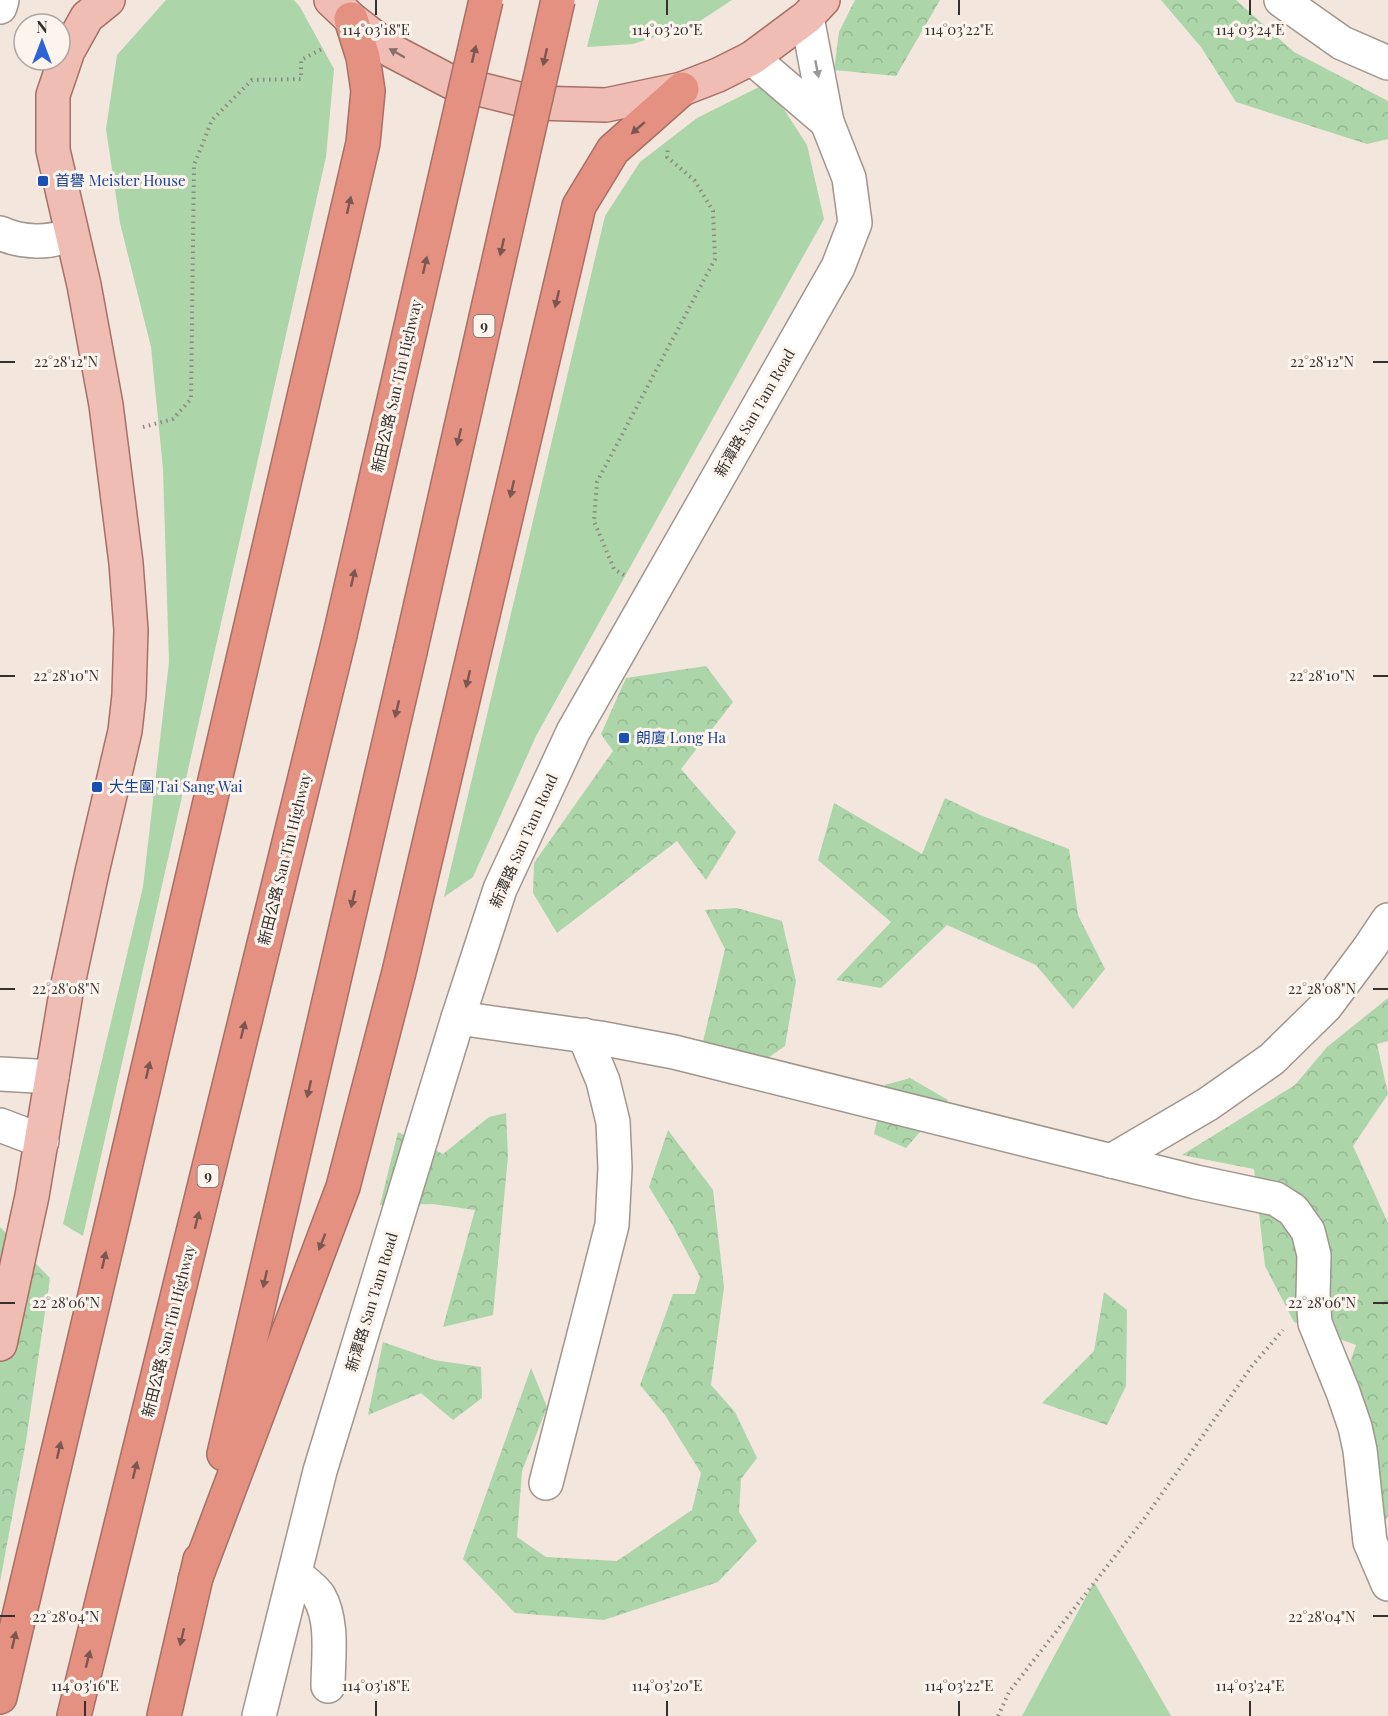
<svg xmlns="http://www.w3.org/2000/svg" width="1388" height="1716" font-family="'Playfair Display','Noto Sans TC',serif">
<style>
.grass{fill:#acd5a9}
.forest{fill:url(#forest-crowns)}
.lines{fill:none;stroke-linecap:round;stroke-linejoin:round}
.minor-casing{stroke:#a1968e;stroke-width:36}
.major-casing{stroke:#a76f65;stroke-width:36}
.highway-casing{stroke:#a76f65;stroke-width:36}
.path{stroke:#8f8882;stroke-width:4;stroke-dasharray:1.5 4.5;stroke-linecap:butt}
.minor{stroke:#fff;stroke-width:33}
.major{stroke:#efbdb4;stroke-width:33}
.highway{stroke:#e49182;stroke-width:33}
.highway-bridge-casing{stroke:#a76f65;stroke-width:36;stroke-linecap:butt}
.highway-bridge{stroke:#e49182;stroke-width:33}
.oneway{fill:#89706a}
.oneway2{fill:#7b5750}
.oneway3{fill:#9a9896}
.ticks{fill:none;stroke:#35312e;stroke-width:2}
.transit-dot{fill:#1a4fb4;stroke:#fdf4ed;stroke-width:2}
.labels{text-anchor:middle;stroke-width:6;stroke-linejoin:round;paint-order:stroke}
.shield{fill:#fdf4ed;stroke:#716c67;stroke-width:1.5}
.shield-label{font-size:14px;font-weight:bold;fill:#35312e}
.transit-label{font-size:15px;fill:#164399;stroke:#fdf4ed;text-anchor:start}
.street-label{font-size:15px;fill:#35312e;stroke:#fdf4ed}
.ticks-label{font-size:15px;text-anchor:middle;fill:#35312e;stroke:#fdf4ed;stroke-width:6;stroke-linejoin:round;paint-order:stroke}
</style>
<defs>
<pattern id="forest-crowns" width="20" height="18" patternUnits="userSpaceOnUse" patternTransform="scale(1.5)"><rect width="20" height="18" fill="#acd5a9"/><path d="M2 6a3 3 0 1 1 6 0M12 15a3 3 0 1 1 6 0" fill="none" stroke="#95b792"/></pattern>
</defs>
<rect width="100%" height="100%" fill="#f2e6dd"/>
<!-- grass -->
<g class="grass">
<path d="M 166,0 L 294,0 L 300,7 L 334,69 L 326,157 L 83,1236 L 63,1224 L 143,887 L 169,662 L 163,469 L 151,347 L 120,223 L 106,129 L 117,55 Z"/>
<path d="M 599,0 L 732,0 L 697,23 L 633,44 L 587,47 Z"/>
<path d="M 767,83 L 807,145 L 824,219 L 536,736 L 473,877 L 444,897 L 605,216 L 640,162 L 697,118 Z"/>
<path d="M 1094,1582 L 1171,1716 L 1022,1716 Z"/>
</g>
<!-- forest -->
<g class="forest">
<path d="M 855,0 L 940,0 L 896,76 L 834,70 L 839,32 Z"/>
<path d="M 1161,0 L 1236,0 L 1294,52 L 1388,101 L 1388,139 L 1367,144 L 1236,102 L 1201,47 Z"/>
<path d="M 706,666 L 733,702 L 681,769 L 736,832 L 706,880 L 677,841 L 557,933 L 533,893 L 534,863 L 613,751 L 601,734 L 626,678 Z"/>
<path d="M 945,798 L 980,815 L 1069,849 L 1078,915 L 1105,969 L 1073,1009 L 1036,965 L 947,925 L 881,988 L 836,980 L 891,922 L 818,860 L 834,803 L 922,854 Z"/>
<path d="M 737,908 L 782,921 L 796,981 L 785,1046 L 729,1085 L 702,1046 L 725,949 L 705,910 Z"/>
<path d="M 1388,998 L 1388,1041 L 1377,1044 L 1388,1094 L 1353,1146 L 1388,1223 L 1388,1516 L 1384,1523 L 1333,1412 L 1356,1345 L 1294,1322 L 1265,1266 L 1254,1169 L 1182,1155 L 1295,1085 L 1327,1047 Z"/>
<path d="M 910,1078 L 948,1100 L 906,1148 L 874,1134 L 885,1085 Z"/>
<path d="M 506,1113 L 508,1156 L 493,1315 L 443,1327 L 475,1210 L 433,1204 L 380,1205 L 398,1132 L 443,1154 L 489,1117 Z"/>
<path d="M 668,1130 L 713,1190 L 724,1287 L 711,1385 L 735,1412 L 757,1458 L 741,1479 L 739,1512 L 757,1541 L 718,1582 L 604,1620 L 515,1613 L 463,1559 L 531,1368 L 547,1407 L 522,1471 L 517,1537 L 546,1557 L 617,1561 L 692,1510 L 701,1473 L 665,1415 L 640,1385 L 673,1294 L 695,1294 L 700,1277 L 673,1226 L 649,1187 Z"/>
<path d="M 0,1227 L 50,1278 L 26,1441 L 0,1582 Z"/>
<path d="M 1104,1292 L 1127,1310 L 1126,1386 L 1107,1425 L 1042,1403 L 1094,1351 Z"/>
<path d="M 383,1342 L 434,1360 L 481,1367 L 482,1398 L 453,1420 L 421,1393 L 368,1415 Z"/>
</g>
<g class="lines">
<defs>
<g id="minor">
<path d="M 1281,0 L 1342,43 L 1388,63"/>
<path d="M 0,7 L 2,0"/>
<path d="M 752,58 L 827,122"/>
<path d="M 0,233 C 22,243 49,244 71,234"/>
<path d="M 458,1018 L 600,1038 L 674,1052 L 1196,1182 L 1276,1199 L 1293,1210 L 1308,1231 L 1314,1255 L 1313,1296 L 1315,1323 L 1343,1392 L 1355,1427 L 1360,1450 L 1370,1542 L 1388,1584"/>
<path d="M 0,1074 L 52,1077"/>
<path d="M 0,1125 L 42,1141"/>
<path d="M 1111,1161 L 1208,1104 L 1272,1059 L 1326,1006 L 1370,947 L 1388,920"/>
<path d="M 546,1483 L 612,1225 L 615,1168 L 613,1122 L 603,1081 L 584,1035"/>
<path d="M 295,1574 C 302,1580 314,1588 319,1596 C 334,1622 328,1659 328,1686"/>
<path d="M 259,1716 L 320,1471 L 458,1018 L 500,889 L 573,732 L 838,267 L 855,223 L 849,178 L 827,122 L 807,17"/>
</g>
<g id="major">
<path d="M 331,0 L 351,19 L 392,51 L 451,82 L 535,103 L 606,105 L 682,89 L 718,75 L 752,58 L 807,17 L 823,0"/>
<path d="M 0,1344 L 32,1196 L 66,993 L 92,872 L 125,731 L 129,695 L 131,630 L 126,563 L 106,405 L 84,285 L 53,150 L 53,95 L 68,51 L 87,17 L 108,0"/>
</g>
<g id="highway">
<path d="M 224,1454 L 410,652"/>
<path d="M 195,1580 L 343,1187 L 399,972 L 579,206 L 613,150 L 682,89"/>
<path d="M 0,1697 L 117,1202 L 363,143 L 368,91 L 363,57 L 351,19"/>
<path d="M 74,1716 L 340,635"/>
<path d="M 164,1716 L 200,1560"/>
</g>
</defs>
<!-- minor casing -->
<use href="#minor" class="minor-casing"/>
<!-- major casing -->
<use href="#major" class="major-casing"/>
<!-- highway casing -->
<use href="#highway" class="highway-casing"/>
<!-- path -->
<g class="path">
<path d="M 143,427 L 173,419 L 191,399 L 194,165 L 212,120 L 252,80 L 301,79 L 301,60 L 324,48"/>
<path d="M 624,575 L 614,569 L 594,521 L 597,482 L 715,259 L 713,211 L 695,181 L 667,157 L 668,148"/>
<path d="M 998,1716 L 1009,1692 L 1144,1519 L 1252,1366 L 1283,1330"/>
</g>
<!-- minor -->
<use href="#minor" class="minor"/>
<!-- major -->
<use href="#major" class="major"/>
<!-- highway -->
<use href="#highway" class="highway"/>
<defs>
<g id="highway-bridge">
<path d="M 340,635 L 486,0"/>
<path d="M 410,652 L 558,0"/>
</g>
</defs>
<!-- highway-bridge casing -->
<use href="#highway-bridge" class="highway-bridge-casing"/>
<!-- highway-bridge -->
<use href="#highway-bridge" class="highway-bridge"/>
</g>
<!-- one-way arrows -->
<defs><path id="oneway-solid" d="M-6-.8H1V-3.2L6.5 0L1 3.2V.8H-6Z" transform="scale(1.5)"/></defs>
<use class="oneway" href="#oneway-solid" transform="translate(397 53) rotate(-150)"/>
<g class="oneway2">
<use href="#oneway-solid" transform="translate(474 54) rotate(-77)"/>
<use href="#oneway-solid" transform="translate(545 57) rotate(103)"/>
<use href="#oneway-solid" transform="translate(638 128) rotate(139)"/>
<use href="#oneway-solid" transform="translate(349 205) rotate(-77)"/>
<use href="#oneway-solid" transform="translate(502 247) rotate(103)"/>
<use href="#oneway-solid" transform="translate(425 265) rotate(-77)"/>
<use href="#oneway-solid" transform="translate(557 299) rotate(103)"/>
<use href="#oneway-solid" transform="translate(459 437) rotate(103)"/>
<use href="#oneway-solid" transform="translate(512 489) rotate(103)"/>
<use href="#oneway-solid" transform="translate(353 578) rotate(-77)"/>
<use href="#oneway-solid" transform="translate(468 679) rotate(103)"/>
<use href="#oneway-solid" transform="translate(397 709) rotate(103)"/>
<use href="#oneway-solid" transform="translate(353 899) rotate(103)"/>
<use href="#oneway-solid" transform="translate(243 1030) rotate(-76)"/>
<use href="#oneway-solid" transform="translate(148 1070) rotate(-77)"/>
<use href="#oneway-solid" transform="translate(309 1089) rotate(103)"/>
<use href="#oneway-solid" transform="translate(197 1220) rotate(-76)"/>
<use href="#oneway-solid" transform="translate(322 1242) rotate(111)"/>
<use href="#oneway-solid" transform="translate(104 1260) rotate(-77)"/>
<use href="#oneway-solid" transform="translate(265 1279) rotate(103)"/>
<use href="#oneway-solid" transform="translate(59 1450) rotate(-77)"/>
<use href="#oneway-solid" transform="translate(135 1470) rotate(-76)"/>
<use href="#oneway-solid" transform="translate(182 1637) rotate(103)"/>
<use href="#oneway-solid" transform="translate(14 1640) rotate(-77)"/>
<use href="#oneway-solid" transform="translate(88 1659) rotate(-76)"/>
</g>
<use class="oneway3" href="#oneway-solid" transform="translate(817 69) rotate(79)"/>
<!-- ticks -->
<path class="ticks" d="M 376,0 L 376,15M 667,0 L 667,15M 959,0 L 959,15M 1250,0 L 1250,15M 0,362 L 15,362M 1373,362 L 1388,362M 0,676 L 15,676M 1373,676 L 1388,676M 0,989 L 15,989M 1373,989 L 1388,989M 0,1303 L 15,1303M 1373,1303 L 1388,1303M 0,1616 L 15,1616M 1373,1616 L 1388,1616M 85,1701 L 85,1716M 376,1701 L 376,1716M 667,1701 L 667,1716M 959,1701 L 959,1716M 1250,1701 L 1250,1716"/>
<!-- markers -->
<g class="transit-dot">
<rect x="37" y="175" width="12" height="12" rx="3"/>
<rect x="618" y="732" width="12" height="12" rx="3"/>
<rect x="91" y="781" width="12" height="12" rx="3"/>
</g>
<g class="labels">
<!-- shield labels -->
<g class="shield">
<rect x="473.5" y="315" width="21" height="22" rx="4.5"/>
<rect x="197.5" y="1165" width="21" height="22" rx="4.5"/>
</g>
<g class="shield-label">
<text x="484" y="331">9</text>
<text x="208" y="1181">9</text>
</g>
<!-- transit labels -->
<g class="transit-label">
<text x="55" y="186">首譽 Meister House</text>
<text x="636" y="743">朗廈 Long Ha</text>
<text x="109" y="792">大生圍 Tai Sang Wai</text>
</g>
<!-- street labels -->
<g class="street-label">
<text transform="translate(397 386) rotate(-77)" y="5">新田公路 San Tin Highway</text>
<text transform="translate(755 413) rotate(-60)" y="5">新潭路 San Tam Road</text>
<text transform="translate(524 841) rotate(-66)" y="5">新潭路 San Tam Road</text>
<text transform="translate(285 859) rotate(-76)" y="5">新田公路 San Tin Highway</text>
<text transform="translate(372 1302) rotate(-73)" y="5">新潭路 San Tam Road</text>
<text transform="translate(169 1331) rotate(-76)" y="5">新田公路 San Tin Highway</text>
</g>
</g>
<g class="ticks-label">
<text x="376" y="35">114°03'18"E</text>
<text x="667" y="35">114°03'20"E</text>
<text x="959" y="35">114°03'22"E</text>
<text x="1250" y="35">114°03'24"E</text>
<text x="66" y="367">22°28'12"N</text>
<text x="1322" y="367">22°28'12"N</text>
<text x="66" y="681">22°28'10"N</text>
<text x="1322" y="681">22°28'10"N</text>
<text x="66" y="994">22°28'08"N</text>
<text x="1322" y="994">22°28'08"N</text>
<text x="66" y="1308">22°28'06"N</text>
<text x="1322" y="1308">22°28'06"N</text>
<text x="66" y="1622">22°28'04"N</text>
<text x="1322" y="1622">22°28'04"N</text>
<text x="85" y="1691">114°03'16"E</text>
<text x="376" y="1691">114°03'18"E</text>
<text x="667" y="1691">114°03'20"E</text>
<text x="959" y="1691">114°03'22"E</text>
<text x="1250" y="1691">114°03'24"E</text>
</g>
<!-- north arrow -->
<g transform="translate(42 42)"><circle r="28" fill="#fdf4ed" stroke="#ada6a1" stroke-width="1.5"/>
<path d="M0-4.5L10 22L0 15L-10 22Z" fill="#2d64d2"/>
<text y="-9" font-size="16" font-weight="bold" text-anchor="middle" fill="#35312e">N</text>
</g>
</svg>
